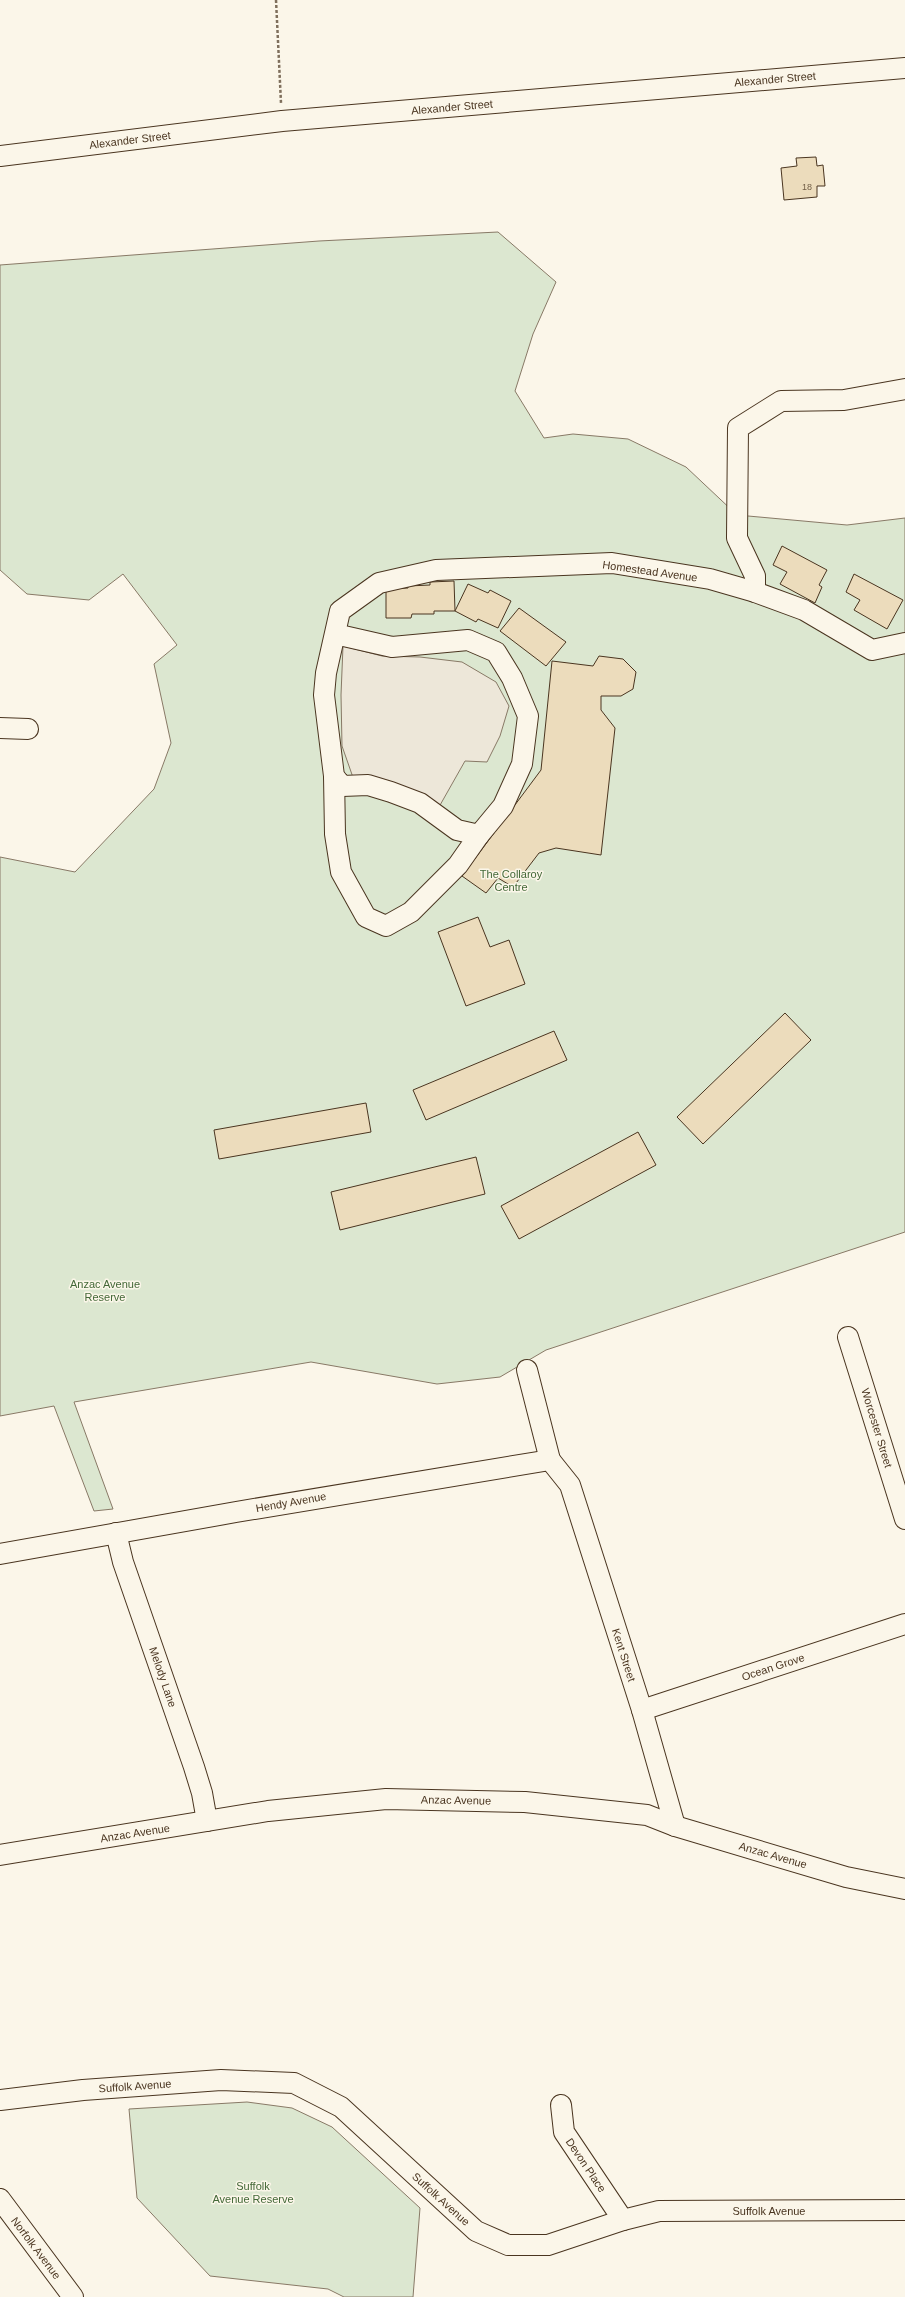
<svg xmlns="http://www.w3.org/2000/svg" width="905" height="2297" font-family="Arial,sans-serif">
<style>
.green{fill:#dce7d0;stroke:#887966}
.parking{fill:#ede7d9;stroke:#887966}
.building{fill:#ecdcbc;stroke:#4a3520}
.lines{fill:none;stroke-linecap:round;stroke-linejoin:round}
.minor-casing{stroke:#4a3520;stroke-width:22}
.path{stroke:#7f6f5c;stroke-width:2.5;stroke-dasharray:3 2;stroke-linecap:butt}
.minor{stroke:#fbf6e9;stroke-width:20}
.labels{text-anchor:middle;stroke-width:3;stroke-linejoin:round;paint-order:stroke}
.number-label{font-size:9px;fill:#725f47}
.street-label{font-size:11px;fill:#4a3520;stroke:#fbf6e9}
.park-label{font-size:11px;fill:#436837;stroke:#fbf6e9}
</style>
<rect width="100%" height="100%" fill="#fbf6e9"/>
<!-- green -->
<g class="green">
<path d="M 498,232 L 556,282 L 533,334 L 515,391 L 544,438 L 573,434 L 628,439 L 686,467 L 737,515 L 847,525 L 905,518 L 905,1232 L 546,1350 L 500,1377 L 437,1384 L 311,1362 L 74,1402 L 113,1509 L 94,1511 L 54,1406 L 0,1416 L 0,857 L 75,872 L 154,789 L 171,743 L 154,664 L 177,645 L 123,574 L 89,600 L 27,594 L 0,570 L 0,265 L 319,241 Z"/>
<path d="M 247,2102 L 292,2108 L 332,2127 L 420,2208 L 413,2297 L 344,2297 L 328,2289 L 210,2276 L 137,2198 L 129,2109 Z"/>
</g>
<!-- parking -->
<path class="parking" d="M 343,646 L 382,656 L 420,657 L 462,662 L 496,682 L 509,706 L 500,736 L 487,762 L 465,761 L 435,814 L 356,786 L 342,746 L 341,695 Z"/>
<!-- building -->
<g class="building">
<path d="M 816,157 L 817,166 L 823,165 L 825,186 L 817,186 L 817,197 L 784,200 L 781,168 L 797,166 L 796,158 Z"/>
<path d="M 782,546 L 827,570 L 819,585 L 822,587 L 815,603 L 780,584 L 787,572 L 773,565 Z"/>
<path d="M 854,574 L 903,600 L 887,629 L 854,610 L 860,600 L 846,592 Z"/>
<path d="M 454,581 L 455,611 L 434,611 L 434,614 L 412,614 L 411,618 L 386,618 L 386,589 L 408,588 L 408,586 L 430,585 L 430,582 Z"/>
<path d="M 468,584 L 488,593 L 490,590 L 511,601 L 498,628 L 478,619 L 476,622 L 455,611 Z"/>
<path d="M 519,608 L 566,642 L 546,666 L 500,631 Z"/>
<path d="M 599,656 L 623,659 L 636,672 L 633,689 L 621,696 L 601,696 L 601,710 L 615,728 L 601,855 L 556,848 L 539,853 L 513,887 L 498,878 L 486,893 L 462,876 L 541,770 L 552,661 L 593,666 Z"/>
<path d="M 478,917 L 490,947 L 509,940 L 525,984 L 466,1006 L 438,932 Z"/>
<path d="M 785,1013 L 811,1040 L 703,1144 L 677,1117 Z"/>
<path d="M 554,1031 L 567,1060 L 426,1120 L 413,1090 Z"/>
<path d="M 366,1103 L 371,1132 L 219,1159 L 214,1130 Z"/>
<path d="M 638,1132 L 656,1165 L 519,1239 L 501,1206 Z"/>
<path d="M 476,1157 L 485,1194 L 340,1230 L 331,1192 Z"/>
</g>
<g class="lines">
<defs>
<g id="minor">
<path d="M 0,156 L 282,121 L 905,68"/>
<path d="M 755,592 L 755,576 L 737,538 L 738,428 L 781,401 L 844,400 L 905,389"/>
<path d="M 335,634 L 392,647 L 468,640 L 496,652 L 512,678 L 528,716 L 522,764 L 503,806 L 479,835 L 457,830 L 420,803 L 391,792 L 368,785 L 342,786 L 334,776 L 324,695 L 326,673 L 340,611 L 379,583 L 436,570 L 612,563 L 710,579 L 755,592 L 804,610 L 872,650 L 905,643"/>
<path d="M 0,728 L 28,729"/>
<path d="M 334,776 L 335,834 L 341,872 L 366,917 L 386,926 L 411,912 L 458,865 L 479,835"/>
<path d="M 848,1337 L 905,1519"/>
<path d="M 527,1370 L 550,1460"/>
<path d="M 116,1533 L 123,1562 L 194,1767 L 202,1793 L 207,1821"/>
<path d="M 0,1554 L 236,1512 L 550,1460 L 570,1485 L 642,1710 L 675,1826"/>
<path d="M 642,1710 L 905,1624"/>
<path d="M 0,1855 L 268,1811 L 386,1799 L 525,1802 L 647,1815 L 675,1826 L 846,1877 L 905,1889"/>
<path d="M 0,2100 L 83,2090 L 221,2080 L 294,2083 L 341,2107 L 476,2231 L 508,2245 L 548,2245 L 623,2220 L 659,2211 L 905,2210"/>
<path d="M 561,2105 L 564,2132 L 623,2220"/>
<path d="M 0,2199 L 73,2297"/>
</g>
</defs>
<!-- minor casing -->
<use href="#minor" class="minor-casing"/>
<!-- path -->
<path class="path" d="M 276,0 L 281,103"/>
<!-- minor -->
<use href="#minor" class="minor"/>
</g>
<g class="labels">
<!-- number labels -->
<g class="number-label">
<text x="807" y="190">18</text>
</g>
<!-- street labels -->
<g class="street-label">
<text transform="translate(775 79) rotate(-5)" y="4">Alexander Street</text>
<text transform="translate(452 107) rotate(-5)" y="4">Alexander Street</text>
<text transform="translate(130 140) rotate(-7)" y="4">Alexander Street</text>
<text transform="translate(650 571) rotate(8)" y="4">Homestead Avenue</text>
<text transform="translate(877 1428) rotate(73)" y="4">Worcester Street</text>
<text transform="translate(291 1502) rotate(-10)" y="4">Hendy Avenue</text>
<text transform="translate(624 1655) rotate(72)" y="4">Kent Street</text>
<text transform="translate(773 1667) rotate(-18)" y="4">Ocean Grove</text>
<text transform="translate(163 1677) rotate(71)" y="4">Melody Lane</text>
<text transform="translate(456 1800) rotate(1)" y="4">Anzac Avenue</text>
<text transform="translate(135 1833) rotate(-9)" y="4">Anzac Avenue</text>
<text transform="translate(773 1855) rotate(16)" y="4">Anzac Avenue</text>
<text transform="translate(135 2086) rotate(-4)" y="4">Suffolk Avenue</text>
<text transform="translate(586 2165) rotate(56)" y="4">Devon Place</text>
<text transform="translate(441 2199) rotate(42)" y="4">Suffolk Avenue</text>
<text x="769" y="2215">Suffolk Avenue</text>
<text transform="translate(36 2248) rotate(53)" y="4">Norfolk Avenue</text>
</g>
<!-- park labels -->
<g class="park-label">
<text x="511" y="878">The Collaroy<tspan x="511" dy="13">Centre</tspan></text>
<text x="105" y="1288">Anzac Avenue<tspan x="105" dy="13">Reserve</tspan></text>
<text x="253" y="2190">Suffolk<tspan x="253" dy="13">Avenue Reserve</tspan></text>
</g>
</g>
</svg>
